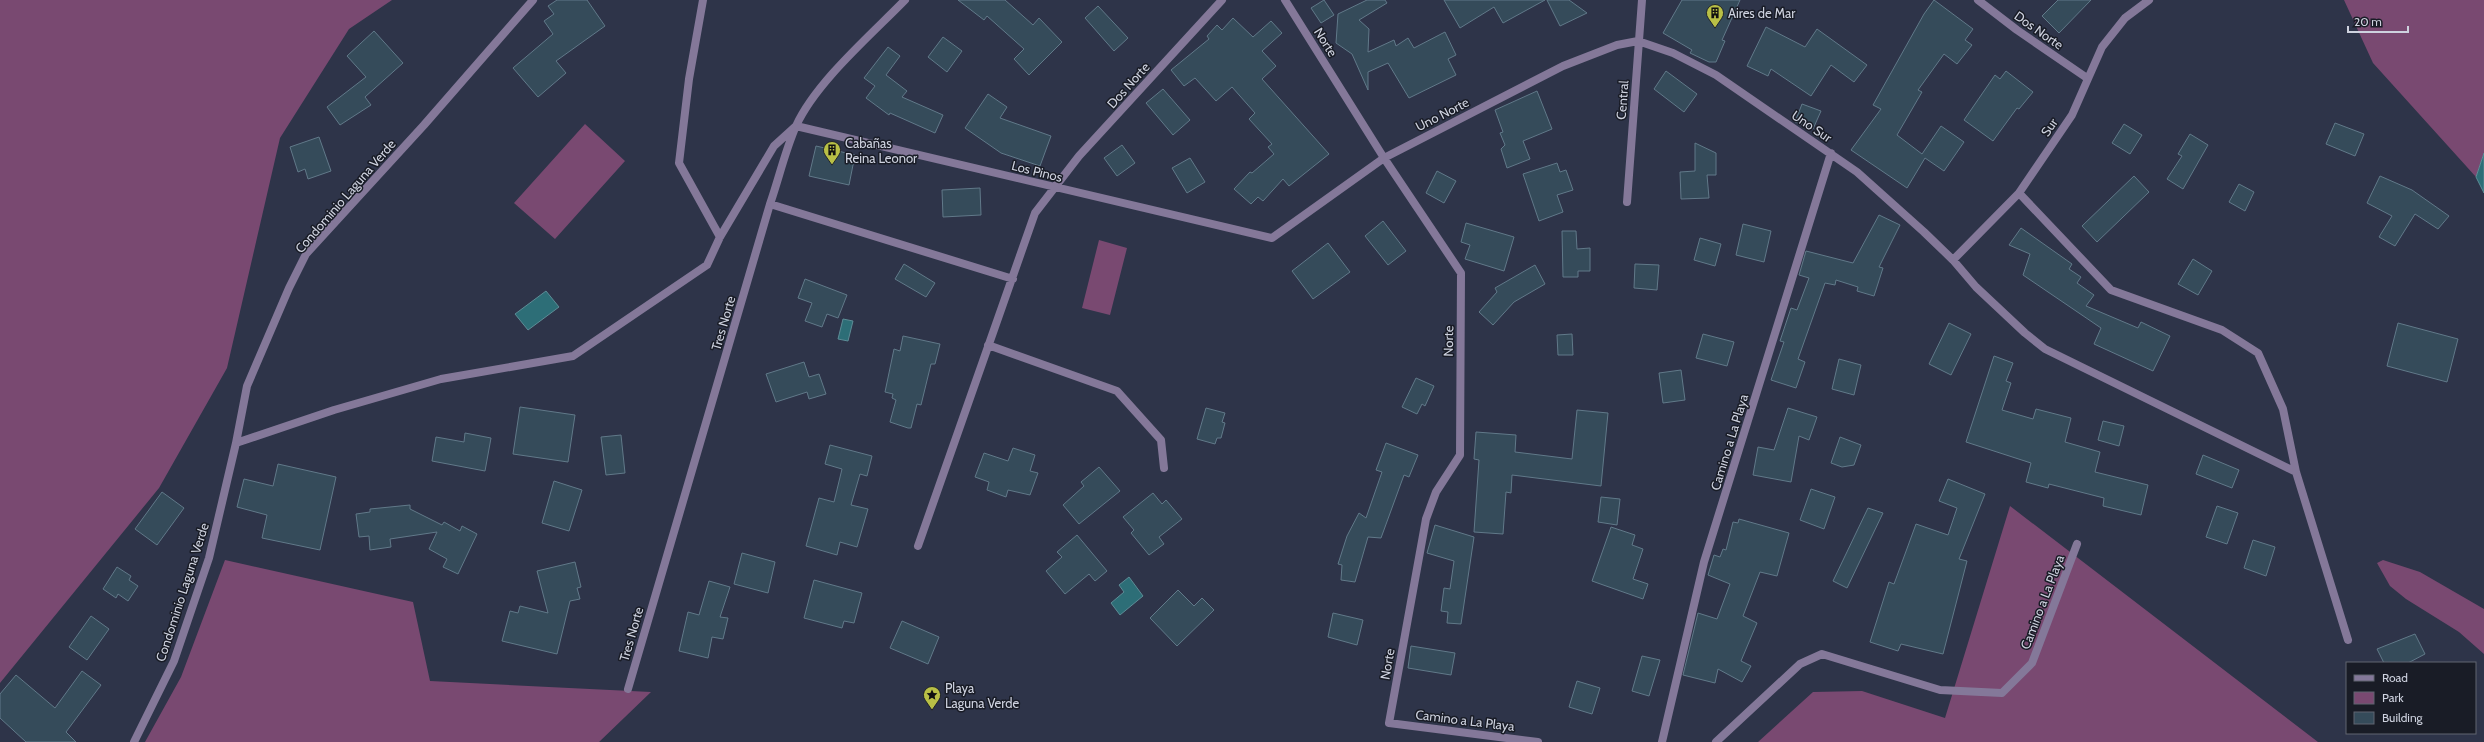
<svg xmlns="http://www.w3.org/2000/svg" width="2484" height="742" font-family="Cabin,sans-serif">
  <rect width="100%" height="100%" fill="#2e3449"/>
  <path fill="#794971" d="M 0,0 L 392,0 L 349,29 L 280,138 L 227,368 L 159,488 L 0,683 Z
    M 2344,0 L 2484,0 L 2484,153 L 2476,177 L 2373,63 Z
    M 585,124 L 625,161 L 555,239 L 514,203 Z
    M 1099,240 L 1127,248 L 1110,315 L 1082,308 Z
    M 2010,506 L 2318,742 L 1758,742 L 1813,692 L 1862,691 L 1945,718 Z
    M 225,560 L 413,602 L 430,681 L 651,692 L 599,742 L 145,742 L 181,677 Z
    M 2383,560 L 2420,572 L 2484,609 L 2484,654 L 2459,632 L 2406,599 L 2390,586 L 2377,563 Z"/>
  <path fill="#2d6e77" stroke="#5d8c96" d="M 2484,153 L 2484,193 L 2476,177 Z
    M 546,291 L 559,307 L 528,330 L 515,314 Z
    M 843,319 L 853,321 L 848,341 L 838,339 Z
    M 1129,577 L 1143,596 L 1120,615 L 1111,603 L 1124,592 L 1119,585 Z"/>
  <path fill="#354b5a" stroke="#617989" d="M 557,0 L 587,0 L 605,26 L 556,61 L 566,73 L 538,97 L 513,68 L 553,34 L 544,21 L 554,14 L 548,6 Z
    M 958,0 L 1005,0 L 1033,25 L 1039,18 L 1062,42 L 1029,75 L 1014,59 L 1024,49 L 987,16 L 984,20 Z
    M 1324,0 L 1334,15 L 1321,23 L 1311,8 Z
    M 1367,0 L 1385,0 L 1387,3 L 1359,20 L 1369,29 L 1368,52 L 1394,40 L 1396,46 L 1408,38 L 1414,48 L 1445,32 L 1456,55 L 1448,59 L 1456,75 L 1409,98 L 1388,63 L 1368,72 L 1368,90 L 1352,54 L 1336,43 L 1338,14 Z
    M 1444,0 L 1545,0 L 1503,23 L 1494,7 L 1460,28 Z
    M 1547,0 L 1569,0 L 1587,13 L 1560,26 Z
    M 1682,0 L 1740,0 L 1722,40 L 1725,41 L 1716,62 L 1709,62 L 1690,53 L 1692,50 L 1663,33 Z
    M 1934,0 L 1973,29 L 1965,40 L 1972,45 L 1957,64 L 1944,54 L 1918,90 L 1922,92 L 1897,135 L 1922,154 L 1941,126 L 1964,142 L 1944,171 L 1925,158 L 1907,188 L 1851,150 L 1881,109 L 1873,105 L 1924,14 Z
    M 2058,0 L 2091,0 L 2059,33 L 2042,16 Z
    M 1098,6 L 1128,38 L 1114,51 L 1085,18 Z
    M 1233,18 L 1253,37 L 1271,21 L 1282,33 L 1262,51 L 1276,66 L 1262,79 L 1329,154 L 1289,186 L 1283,179 L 1263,201 L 1258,197 L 1251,204 L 1234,189 L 1250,172 L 1252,173 L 1274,154 L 1268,147 L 1272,144 L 1249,119 L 1255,113 L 1232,87 L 1216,101 L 1195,78 L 1184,86 L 1171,70 L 1209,39 L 1207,36 L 1217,25 L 1222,30 Z
    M 1766,27 L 1805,47 L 1817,29 L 1867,65 L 1854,82 L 1831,65 L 1811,96 L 1771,69 L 1768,76 L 1747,66 Z
    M 374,31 L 403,63 L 365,97 L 371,105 L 340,125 L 327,107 L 366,77 L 347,56 Z
    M 943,37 L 962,51 L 947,72 L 928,57 Z
    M 888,47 L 900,56 L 886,75 L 907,91 L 902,97 L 943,115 L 935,133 L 890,113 L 889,115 L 866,98 L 875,86 L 864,78 Z
    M 1666,71 L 1697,94 L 1684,112 L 1654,89 Z
    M 2006,71 L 2033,92 L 2019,109 L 2017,108 L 1993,141 L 1964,120 L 1995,75 L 2000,79 Z
    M 1163,89 L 1190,120 L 1173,135 L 1146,103 Z
    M 1537,91 L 1552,129 L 1523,141 L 1530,159 L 1507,168 L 1501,149 L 1505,145 L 1500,133 L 1503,132 L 1495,110 Z
    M 988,94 L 1007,107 L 1000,118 L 1051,136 L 1040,166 L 1001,153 L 965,128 Z
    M 1802,104 L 1821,111 L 1813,129 L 1795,122 Z
    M 2335,123 L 2364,134 L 2355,156 L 2326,144 Z
    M 2124,124 L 2142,135 L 2130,154 L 2112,143 Z
    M 2190,134 L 2208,145 L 2183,189 L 2167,179 L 2182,156 L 2178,154 Z
    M 319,137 L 331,171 L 308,179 L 305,169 L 298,172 L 290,147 Z
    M 1695,143 L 1716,153 L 1716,175 L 1707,175 L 1709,198 L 1681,199 L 1680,172 L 1695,171 Z
    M 1122,145 L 1135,163 L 1117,176 L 1104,158 Z
    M 816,146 L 855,155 L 849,185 L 809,176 Z
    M 1190,158 L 1205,182 L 1187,193 L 1172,168 Z
    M 1557,163 L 1560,172 L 1566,170 L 1573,190 L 1557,195 L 1563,212 L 1539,221 L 1523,174 Z
    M 1437,171 L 1456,181 L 1444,203 L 1426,193 Z
    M 2134,176 L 2149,192 L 2097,242 L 2082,226 Z
    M 2380,176 L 2412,190 L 2449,216 L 2438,229 L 2415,214 L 2395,246 L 2379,237 L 2392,216 L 2367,203 Z
    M 2239,184 L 2254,192 L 2245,211 L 2229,202 Z
    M 980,188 L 981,215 L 943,217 L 942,190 Z
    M 1879,215 L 1900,225 L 1879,267 L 1883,268 L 1874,296 L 1857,291 L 1858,287 L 1836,280 L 1835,285 L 1825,283 L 1798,359 L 1805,362 L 1796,388 L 1771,380 L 1784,342 L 1780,341 L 1791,308 L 1797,310 L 1809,278 L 1799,275 L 1806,251 L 1853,263 Z
    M 1383,221 L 1406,251 L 1388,265 L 1365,236 Z
    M 1466,223 L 1514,237 L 1504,271 L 1465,259 L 1470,245 L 1461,242 Z
    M 1743,224 L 1771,231 L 1764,262 L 1736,255 Z
    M 2021,228 L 2072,264 L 2069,269 L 2081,277 L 2077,283 L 2094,295 L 2086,306 L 2138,328 L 2141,322 L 2170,336 L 2153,371 L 2094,344 L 2101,328 L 2023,275 L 2030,254 L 2009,245 Z
    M 1562,231 L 1576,231 L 1577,249 L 1590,248 L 1590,271 L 1578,271 L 1578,277 L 1563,277 Z
    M 1700,238 L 1721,244 L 1715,266 L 1694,260 Z
    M 1328,243 L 1350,272 L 1313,299 L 1292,271 Z
    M 2193,259 L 2212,271 L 2198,295 L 2178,284 Z
    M 904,264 L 935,283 L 926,297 L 895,279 Z
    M 1635,264 L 1659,265 L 1657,290 L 1634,288 Z
    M 1535,265 L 1545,284 L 1514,302 L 1493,325 L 1479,312 L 1497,292 L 1495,288 Z
    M 805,279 L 847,295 L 838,318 L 827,314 L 822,327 L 805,321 L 812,303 L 798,298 Z
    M 1949,323 L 1971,334 L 1951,375 L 1929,364 Z
    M 2398,323 L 2458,339 L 2447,382 L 2387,366 Z
    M 1572,334 L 1573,355 L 1558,355 L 1557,335 Z
    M 1703,334 L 1734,342 L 1727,366 L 1696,358 Z
    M 903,336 L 940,344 L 935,364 L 931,364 L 921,405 L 917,404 L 911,428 L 908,428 L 890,422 L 896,400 L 892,398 L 893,394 L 885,392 L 894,349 L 900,351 Z
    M 1994,356 L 2013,363 L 2006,381 L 2011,383 L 2002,410 L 2033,419 L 2036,409 L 2071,418 L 2065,442 L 2100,452 L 2095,472 L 2148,485 L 2141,515 L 2103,506 L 2104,498 L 2049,484 L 2048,488 L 2026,482 L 2031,463 L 1966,442 Z
    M 1839,359 L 1861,365 L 1854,395 L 1832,389 Z
    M 804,362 L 809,377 L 819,374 L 826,394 L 809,399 L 807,392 L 776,402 L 766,374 Z
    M 1681,370 L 1685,400 L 1663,403 L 1659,373 Z
    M 1416,378 L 1434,386 L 1425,406 L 1422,404 L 1417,414 L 1402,407 Z
    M 520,407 L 575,415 L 568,462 L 513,454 Z
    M 1206,408 L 1225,413 L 1222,422 L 1225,423 L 1221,438 L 1217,438 L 1215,444 L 1197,439 Z
    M 1788,408 L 1817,417 L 1809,440 L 1799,436 L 1791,482 L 1753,475 L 1758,447 L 1774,450 Z
    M 1577,410 L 1608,413 L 1601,486 L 1512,475 L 1511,493 L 1506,492 L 1503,534 L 1474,532 L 1479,460 L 1474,459 L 1476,432 L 1516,435 L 1515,452 L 1572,459 Z
    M 2103,421 L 2124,426 L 2119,446 L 2098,440 Z
    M 465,433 L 491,438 L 485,471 L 432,461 L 436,437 L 464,442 Z
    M 621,435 L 625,473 L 606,475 L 601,437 Z
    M 1840,437 L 1861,445 L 1854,465 L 1842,467 L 1831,463 Z
    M 1386,443 L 1418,455 L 1409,477 L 1404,475 L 1381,538 L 1368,537 L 1355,582 L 1341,580 L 1342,565 L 1338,564 L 1347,536 L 1359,513 L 1366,518 L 1382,472 L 1376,470 Z
    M 830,445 L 872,456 L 867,476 L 860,474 L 851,505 L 868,509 L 857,547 L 840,542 L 837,555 L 806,546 L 819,498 L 834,502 L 842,469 L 825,464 Z
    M 1013,448 L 1035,455 L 1030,471 L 1038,473 L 1030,495 L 1008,490 L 1006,497 L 987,490 L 989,482 L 975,477 L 984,453 L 1008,461 Z
    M 2203,455 L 2239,470 L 2232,488 L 2196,474 Z
    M 278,464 L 336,477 L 320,550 L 262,538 L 267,515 L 237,507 L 244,479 L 273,486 Z
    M 1099,467 L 1120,491 L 1079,524 L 1063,505 L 1084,486 L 1081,482 Z
    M 1948,479 L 1985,494 L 1959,559 L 1967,561 L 1943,654 L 1901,644 L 1898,651 L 1870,642 L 1889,582 L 1894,584 L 1916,524 L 1948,535 L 1957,508 L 1939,501 Z
    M 554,481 L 582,490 L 569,531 L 542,523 Z
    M 1811,489 L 1835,497 L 1824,529 L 1800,520 Z
    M 162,492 L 184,508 L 157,545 L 135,529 Z
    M 1153,493 L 1162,504 L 1166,500 L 1182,519 L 1159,537 L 1164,544 L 1149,555 L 1131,533 L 1134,530 L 1123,517 Z
    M 1601,497 L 1620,499 L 1617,525 L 1598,522 Z
    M 410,505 L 410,509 L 442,525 L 444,522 L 460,531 L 462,526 L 477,534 L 458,574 L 443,567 L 447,559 L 429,549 L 437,532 L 390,539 L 391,547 L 370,550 L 369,536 L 359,537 L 356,514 L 370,512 L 370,509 Z
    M 2217,506 L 2238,513 L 2227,544 L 2206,537 Z
    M 1868,508 L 1883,513 L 1847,588 L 1833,581 Z
    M 1739,519 L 1789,533 L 1777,576 L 1760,572 L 1743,616 L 1757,623 L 1741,661 L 1751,666 L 1742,682 L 1718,669 L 1715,683 L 1683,675 L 1698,613 L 1717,619 L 1730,584 L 1708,575 L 1714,555 L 1720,557 L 1723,549 L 1726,550 L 1733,522 L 1738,523 Z
    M 1435,525 L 1474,537 L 1461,624 L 1447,623 L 1448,612 L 1441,611 L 1444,588 L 1450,589 L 1454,561 L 1427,553 Z
    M 1611,527 L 1635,535 L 1632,545 L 1643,549 L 1633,579 L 1648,584 L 1643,599 L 1592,581 Z
    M 1077,535 L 1107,571 L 1095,581 L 1089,574 L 1065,594 L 1046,571 L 1062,557 L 1057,552 Z
    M 2253,540 L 2275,547 L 2266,576 L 2244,568 Z
    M 742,553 L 775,562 L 768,593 L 734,584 Z
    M 575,562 L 581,587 L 577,588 L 580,599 L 570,601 L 557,654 L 502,641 L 510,611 L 518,613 L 520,606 L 548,613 L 537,571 Z
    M 117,567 L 131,576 L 129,580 L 138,586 L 128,601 L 118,594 L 116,598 L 103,589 Z
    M 814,580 L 862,593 L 854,623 L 844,621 L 842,628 L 804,618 Z
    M 709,581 L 730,587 L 720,617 L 728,618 L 723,639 L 712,637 L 708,658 L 679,651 L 688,612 L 699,615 Z
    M 1178,590 L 1194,606 L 1202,598 L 1214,610 L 1177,646 L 1150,618 Z
    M 1333,613 L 1363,620 L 1357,645 L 1328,637 Z
    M 91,616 L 109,629 L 87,660 L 69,647 Z
    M 902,621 L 939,637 L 928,664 L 890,648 Z
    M 2415,634 L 2425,654 L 2408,663 L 2384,663 L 2377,649 Z
    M 1411,646 L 1455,653 L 1451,675 L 1408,668 Z
    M 1642,656 L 1660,660 L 1649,696 L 1632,691 Z
    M 82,671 L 101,685 L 66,732 L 76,742 L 26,742 L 0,718 L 0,694 L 16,675 L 55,708 Z
    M 1577,681 L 1600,688 L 1592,714 L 1569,707 Z"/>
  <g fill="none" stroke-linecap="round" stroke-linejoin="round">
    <path stroke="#847899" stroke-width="8" d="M 703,0 L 689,79 L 679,163 L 720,237
      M 1285,0 L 1384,158 L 1461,273 L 1460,455 L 1436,492 L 1426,519 L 1389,723 L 1538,742
      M 1978,0 L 2017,30 L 2087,78
      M 796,126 L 1272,238 L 1384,158 L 1563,66 L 1617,45 L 1638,41 L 1673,53 L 1716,75 L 1857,172 L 1924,232 L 1953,260 L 1976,287 L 2025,333 L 2045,349 L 2296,472
      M 2019,193 L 2111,290 L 2222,330 L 2258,353 L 2283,409 L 2296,472 L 2348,640
      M 1627,202 L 1642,0
      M 770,204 L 1013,279
      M 1953,260 L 2019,193 L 2072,115 L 2102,47 L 2125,18 L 2149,0
      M 988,345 L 1117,391 L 1161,440 L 1164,468
      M 236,443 L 247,386 L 289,288 L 306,254 L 424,125 L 533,0
      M 918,546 L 1035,213 L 1079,156 L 1222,0
      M 628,689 L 770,204 C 779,178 785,151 796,126 C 816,82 871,35 905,0
      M 134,742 L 174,661 L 209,558 L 236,443 L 334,410 L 441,379 L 573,356 L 707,265 L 720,237 L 774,146 L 796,126
      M 1662,742 L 1704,562 L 1831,153
      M 1716,742 L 1800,664 L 1822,654 L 1940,690 L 2002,693 L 2032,663 L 2077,544"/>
  </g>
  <defs>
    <symbol id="building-pin" viewBox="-11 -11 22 30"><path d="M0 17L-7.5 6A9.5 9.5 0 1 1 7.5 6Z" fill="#b9c046" stroke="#191c26"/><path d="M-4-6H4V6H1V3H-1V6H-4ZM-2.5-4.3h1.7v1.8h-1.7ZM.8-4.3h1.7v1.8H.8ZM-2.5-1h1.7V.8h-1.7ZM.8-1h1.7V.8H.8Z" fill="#111"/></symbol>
    <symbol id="sight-pin" viewBox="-11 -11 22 30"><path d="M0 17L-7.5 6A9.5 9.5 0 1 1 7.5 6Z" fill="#b9c046" stroke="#191c26"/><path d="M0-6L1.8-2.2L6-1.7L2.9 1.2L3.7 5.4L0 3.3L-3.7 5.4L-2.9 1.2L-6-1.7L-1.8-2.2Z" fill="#111"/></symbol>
  </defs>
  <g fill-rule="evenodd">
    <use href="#building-pin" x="1705" y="3" width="20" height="27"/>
    <use href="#building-pin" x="822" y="140" width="20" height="27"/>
    <use href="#sight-pin" x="922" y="685" width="20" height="27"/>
  </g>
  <g text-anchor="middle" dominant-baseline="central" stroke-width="3" stroke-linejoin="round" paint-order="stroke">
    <g font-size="13" fill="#ced2df" stroke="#191c26" text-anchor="start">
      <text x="1728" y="13">Aires de Mar</text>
      <text x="845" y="143">Cabañas<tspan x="845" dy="15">Reina Leonor</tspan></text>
      <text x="945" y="688">Playa<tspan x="945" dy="15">Laguna Verde</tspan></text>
    </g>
    <g font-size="13" fill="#ced2df" stroke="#191c26">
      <text transform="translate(2039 30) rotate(35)">Dos Norte</text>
      <text transform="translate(1326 42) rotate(58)">Norte</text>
      <text transform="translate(1128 85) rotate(-48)">Dos Norte</text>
      <text transform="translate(1622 100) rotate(-86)">Central</text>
      <text transform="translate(1442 114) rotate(-27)">Uno Norte</text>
      <text transform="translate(1812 126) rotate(34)">Uno Sur</text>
      <text transform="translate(2049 127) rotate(-55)">Sur</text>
      <text transform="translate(1037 171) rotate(14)">Los Pinos</text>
      <text transform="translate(345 196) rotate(-49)">Condominio Laguna Verde</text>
      <text transform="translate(723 323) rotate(-74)">Tres Norte</text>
      <text transform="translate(1448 341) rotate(-89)">Norte</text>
      <text transform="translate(1729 442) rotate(-73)">Camino a La Playa</text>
      <text transform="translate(182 592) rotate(-72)">Condominio Laguna Verde</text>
      <text transform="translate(2042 602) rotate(-69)">Camino a La Playa</text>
      <text transform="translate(631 634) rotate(-74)">Tres Norte</text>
      <text transform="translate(1387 664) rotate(-80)">Norte</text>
      <text transform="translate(1465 720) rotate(7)">Camino a La Playa</text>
    </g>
  </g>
  <rect x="2346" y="662" width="130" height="72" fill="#191c26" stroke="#616570"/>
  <rect x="2354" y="675" width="20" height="6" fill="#847899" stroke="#616570"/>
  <text x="2382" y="682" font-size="12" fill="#ced2df">Road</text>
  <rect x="2354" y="692" width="20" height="12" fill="#794971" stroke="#616570"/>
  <text x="2382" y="702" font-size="12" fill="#ced2df">Park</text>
  <rect x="2354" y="712" width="20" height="12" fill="#354b5a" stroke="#616570"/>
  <text x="2382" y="722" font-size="12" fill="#ced2df">Building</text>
  <path d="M2348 26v6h60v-6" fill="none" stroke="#ced2df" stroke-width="2"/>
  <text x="2354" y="26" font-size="12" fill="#ced2df" stroke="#191c26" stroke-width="3" paint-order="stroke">20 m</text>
</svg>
